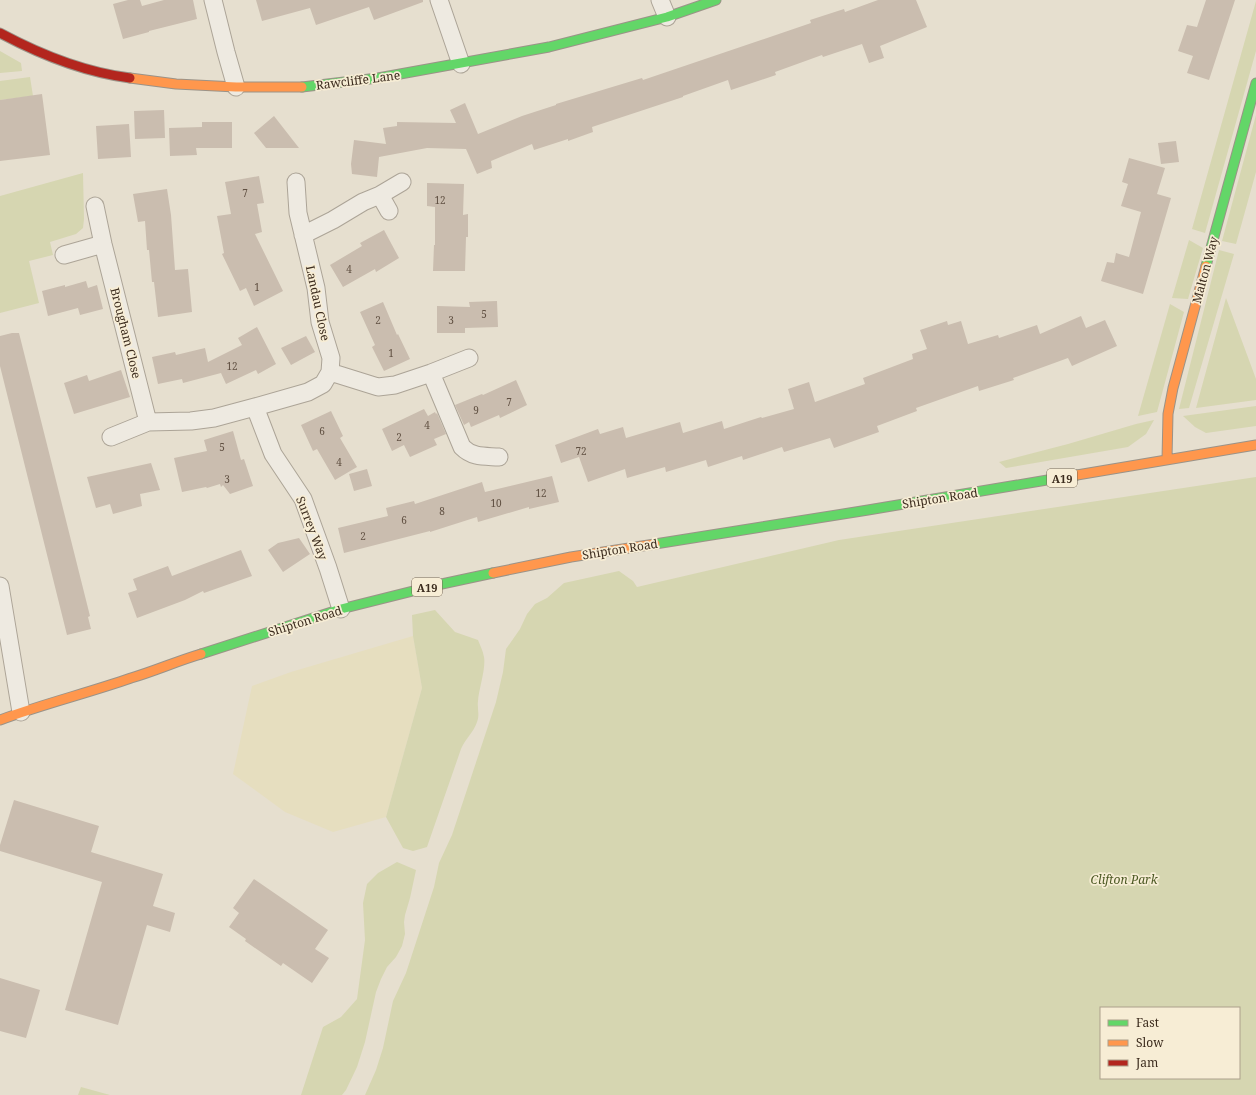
<svg xmlns="http://www.w3.org/2000/svg" width="1256" height="1095" font-family="'Noto Serif',serif">
  <rect width="100%" height="100%" fill="#e6dfcf"/>
  <path fill="#e6debf" d="M 413,636 L 422,688 L 386,817 L 333,832 L 285,812 L 233,774 L 252,686 L 291,672 Z"/>
  <path fill="#d6d6b1" fill-rule="evenodd" d="M 1256,1 L 1256,51 L 1205,233 L 1192,229 Z
    M 0,51 L 21,63 L 22,71 L 0,73 Z
    M 30,77 L 33,96 L 0,100 L 0,81 Z
    M 1256,115 L 1256,172 L 1236,244 L 1222,241 Z
    M 83,173 L 84,219 L 83,228 L 76,234 L 50,242 L 53,255 L 29,261 L 39,303 L 0,313 L 0,196 Z
    M 1189,240 L 1203,248 L 1188,299 L 1172,298 Z
    M 1219,250 L 1234,254 L 1189,408 L 1179,409 Z
    M 1226,298 L 1256,379 L 1256,400 L 1196,408 Z
    M 1170,304 L 1184,312 L 1157,412 L 1138,416 Z
    M 1256,406 L 1256,426 L 1206,433 L 1195,427 L 1183,416 Z
    M 1154,420 L 1146,434 L 1128,447 L 1006,468 L 999,462 L 1068,444 L 1136,424 Z
    M 1256,477 L 1256,1095 L 365,1095 L 376,1070 L 383,1048 L 393,1001 L 406,973 L 434,887 L 439,863 L 452,835 L 496,702 L 503,672 L 506,649 L 520,629 L 527,614 L 535,604 L 547,598 L 564,583 L 619,571 L 633,581 L 637,587 L 839,540 ZM 1101,1008 L 1239,1008 L 1239,1078 L 1101,1078 Z
    M 435,610 L 455,632 L 478,640 C 480,645 483,651 484,657 C 486,669 479,688 478,701 C 477,708 480,715 477,722 C 474,732 465,739 461,749 L 427,847 L 413,851 L 403,848 L 386,817 L 422,688 L 413,636 L 412,615 Z
    M 397,862 L 416,870 L 410,898 L 405,915 L 404,922 L 405,934 L 402,946 L 396,957 L 387,967 L 381,979 L 376,992 L 365,1042 L 357,1067 L 346,1090 L 342,1095 L 301,1095 L 323,1027 L 341,1017 L 357,999 L 365,940 L 363,903 L 367,884 L 378,873 Z
    M 81,1087 L 110,1095 L 78,1095 Z"/>
  <path fill="#cabdaf" d="M 128,0 L 140,0 L 142,6 L 164,0 L 193,0 L 197,19 L 149,31 L 149,32 L 123,39 L 113,4 Z
    M 256,0 L 423,0 L 423,2 L 374,20 L 369,7 L 316,25 L 310,8 L 262,21 Z
    M 878,0 L 916,0 L 927,27 L 880,46 L 884,58 L 869,63 L 862,44 L 823,57 L 822,55 L 775,72 L 776,75 L 731,90 L 728,80 L 683,96 L 683,97 L 592,127 L 593,132 L 568,141 L 568,139 L 534,150 L 532,144 L 491,161 L 492,168 L 477,174 L 466,149 L 427,148 L 379,157 L 377,177 L 352,174 L 351,164 L 354,140 L 386,144 L 383,128 L 397,126 L 397,122 L 456,123 L 450,110 L 465,103 L 478,134 L 522,116 L 556,105 L 556,104 L 642,78 L 643,80 L 811,23 L 810,20 L 844,9 L 845,12 Z
    M 1206,0 L 1235,0 L 1209,80 L 1187,73 L 1193,56 L 1178,51 L 1187,25 L 1197,27 Z
    M 42,94 L 50,155 L 0,161 L 0,100 Z
    M 164,110 L 165,138 L 135,139 L 134,111 Z
    M 274,116 L 299,148 L 266,148 L 254,133 Z
    M 202,122 L 232,122 L 232,148 L 196,148 L 197,155 L 170,156 L 169,128 L 202,127 Z
    M 129,124 L 131,157 L 98,159 L 96,126 Z
    M 1176,141 L 1179,162 L 1161,164 L 1158,143 Z
    M 1129,158 L 1165,168 L 1157,194 L 1171,198 L 1143,294 L 1101,281 L 1107,262 L 1114,263 L 1116,253 L 1129,257 L 1141,212 L 1121,206 L 1128,184 L 1122,182 Z
    M 259,176 L 264,203 L 257,204 L 262,232 L 255,234 L 283,291 L 254,306 L 246,288 L 240,291 L 222,254 L 224,253 L 217,216 L 231,214 L 225,182 Z
    M 427,183 L 464,184 L 463,215 L 468,214 L 468,237 L 466,237 L 465,271 L 433,271 L 434,245 L 435,245 L 435,207 L 427,206 Z
    M 167,189 L 171,215 L 175,270 L 188,269 L 192,312 L 158,317 L 154,282 L 152,282 L 149,250 L 147,250 L 145,221 L 138,222 L 133,194 Z
    M 384,230 L 399,258 L 376,272 L 375,269 L 343,287 L 330,265 L 362,246 L 360,243 Z
    M 86,281 L 88,288 L 97,285 L 103,309 L 80,315 L 78,308 L 48,316 L 42,291 L 65,285 L 65,287 Z
    M 497,301 L 498,327 L 465,328 L 465,333 L 437,333 L 437,306 L 470,307 L 469,302 Z
    M 383,302 L 397,335 L 398,334 L 410,359 L 384,371 L 372,347 L 375,345 L 360,312 Z
    M 1081,316 L 1086,328 L 1105,320 L 1117,346 L 1072,366 L 1068,358 L 1013,378 L 1014,380 L 979,391 L 978,386 L 916,408 L 917,411 L 877,426 L 879,432 L 834,448 L 830,438 L 784,452 L 782,447 L 743,460 L 742,456 L 708,467 L 706,460 L 666,472 L 665,467 L 627,478 L 625,469 L 588,482 L 579,457 L 561,463 L 555,445 L 598,429 L 600,434 L 623,427 L 626,438 L 680,422 L 683,433 L 722,421 L 724,429 L 761,417 L 762,418 L 794,409 L 788,389 L 809,382 L 815,402 L 865,384 L 863,378 L 913,359 L 912,354 L 927,349 L 920,330 L 947,321 L 948,325 L 961,321 L 968,344 L 998,335 L 999,338 L 1037,325 L 1040,334 Z
    M 257,327 L 276,364 L 258,374 L 256,370 L 226,384 L 221,373 L 183,383 L 182,379 L 158,384 L 152,357 L 175,352 L 176,355 L 205,348 L 208,362 L 242,345 L 238,338 Z
    M 12,333 L 19,333 L 90,616 L 88,617 L 91,629 L 67,635 L 0,366 L 0,336 Z
    M 306,336 L 315,352 L 291,365 L 281,348 Z
    M 121,370 L 130,397 L 74,414 L 64,383 L 87,375 L 89,381 Z
    M 516,380 L 527,405 L 500,418 L 499,415 L 471,427 L 469,422 L 464,425 L 455,405 L 482,394 L 483,395 Z
    M 424,409 L 428,416 L 435,412 L 436,414 L 437,413 L 446,434 L 434,439 L 437,445 L 410,457 L 404,445 L 392,451 L 382,429 Z
    M 331,411 L 343,436 L 340,438 L 357,467 L 335,480 L 317,449 L 313,451 L 301,425 Z
    M 233,431 L 241,460 L 244,459 L 253,486 L 230,494 L 223,485 L 221,487 L 220,484 L 207,488 L 206,487 L 182,492 L 174,458 L 207,451 L 204,440 Z
    M 151,463 L 160,490 L 140,494 L 142,506 L 113,514 L 110,504 L 96,508 L 87,477 Z
    M 367,469 L 372,486 L 354,491 L 349,474 Z
    M 552,476 L 559,502 L 529,509 L 529,507 L 478,522 L 477,517 L 430,532 L 430,531 L 344,553 L 338,528 L 388,516 L 386,508 L 414,501 L 415,504 L 482,482 L 485,492 Z
    M 299,538 L 310,554 L 283,572 L 268,550 L 278,543 Z
    M 241,550 L 252,576 L 204,593 L 203,591 L 185,600 L 137,618 L 128,593 L 137,590 L 133,579 L 168,566 L 172,576 Z
    M 14,800 L 99,826 L 91,852 L 163,874 L 153,906 L 175,913 L 170,932 L 147,925 L 118,1025 L 65,1010 L 102,882 L 0,851 L 0,845 Z
    M 254,879 L 328,930 L 315,949 L 329,958 L 312,983 L 283,963 L 281,966 L 245,941 L 246,939 L 229,927 L 239,913 L 233,908 Z
    M 0,978 L 40,990 L 26,1038 L 0,1031 Z"/>
  <g fill="none" stroke-linecap="round" stroke-linejoin="round">
    <defs>
      <path id="street" d="M 213,0 L 226,52 L 236,87
        M 439,0 L 461,64
        M 660,0 L 667,17
        M 296,182 L 298,213 L 316,288 L 320,322 L 331,358 L 330,372
        M 380,195 L 389,211
        M 95,206 L 103,244 L 148,422
        M 303,235 L 333,220 L 363,202 L 380,195 L 402,182
        M 64,255 L 103,244
        M 330,372 L 378,387 L 395,385 L 431,373 L 469,358
        M 431,373 L 462,447 C 473,458 485,456 499,457
        M 255,407 L 273,454 L 303,499 L 328,568 L 341,609
        M 111,437 L 148,422 L 191,421 L 214,418 L 255,407 L 308,392 L 323,384 L 330,372
        M 0,586 L 21,712"/>
      <path id="fast" d="M 302,87 L 378,78 L 549,47 L 667,17 L 716,0
        M 1206,266 L 1256,83
        M 655,544 L 868,510 L 1077,475
        M 201,654 L 341,609 L 437,585 L 493,573"/>
      <path id="slow" d="M 130,78 L 176,84 L 236,87 L 302,87
        M 1167,459 L 1168,414 L 1173,388 L 1206,266
        M 1077,475 L 1256,445
        M 493,573 L 571,557 L 655,544
        M 0,720 C 43,704 88,693 131,678 C 155,671 177,661 201,654"/>
      <path id="jam" d="M 0,33 C 41,55 83,72 130,78"/>
    </defs>
    <use href="#street" stroke="#aca497" stroke-width="19"/>
    <use href="#fast" stroke="#9b9388" stroke-width="11"/>
    <use href="#slow" stroke="#9b9388" stroke-width="11"/>
    <use href="#jam" stroke="#9b9388" stroke-width="11"/>
    <use href="#street" stroke="#eeeae1" stroke-width="17"/>
    <use href="#fast" stroke="#63d668" stroke-width="9"/>
    <use href="#slow" stroke="#ff974d" stroke-width="9"/>
    <use href="#jam" stroke="#b3261e" stroke-width="9"/>
  </g>
  <g text-anchor="middle" dominant-baseline="central" stroke-width="3.5" stroke-linejoin="round" paint-order="stroke">
    <g font-size="10" fill="#605042">
      <text x="245" y="193">7</text>
      <text x="440" y="200">12</text>
      <text x="349" y="269">4</text>
      <text x="257" y="287">1</text>
      <text x="484" y="314">5</text>
      <text x="378" y="320">2</text>
      <text x="451" y="320">3</text>
      <text x="391" y="353">1</text>
      <text x="232" y="366">12</text>
      <text x="509" y="402">7</text>
      <text x="476" y="410">9</text>
      <text x="427" y="425">4</text>
      <text x="322" y="431">6</text>
      <text x="399" y="437">2</text>
      <text x="222" y="447">5</text>
      <text x="581" y="451">72</text>
      <text x="339" y="462">4</text>
      <text x="227" y="479">3</text>
      <text x="541" y="493">12</text>
      <text x="496" y="503">10</text>
      <text x="442" y="511">8</text>
      <text x="404" y="520">6</text>
      <text x="363" y="536">2</text>
    </g>
    <g fill="#f7edd5" stroke="#746655" stroke-width="1">
      <rect x="1047" y="469" width="30" height="18" rx="3"/>
      <rect x="412" y="578" width="30" height="18" rx="3"/>
    </g>
    <g font-size="11" font-weight="bold" fill="#3c2c1e">
      <text x="1062" y="478">A19</text>
      <text x="427" y="587">A19</text>
    </g>
    <g font-size="12" fill="#3c2c1e" stroke="#f7edd5">
      <text transform="translate(358 80) rotate(-7)">Rawcliffe Lane</text>
      <text transform="translate(1205 270) rotate(-75)">Malton Way</text>
      <text transform="translate(318 303) rotate(78)">Landau Close</text>
      <text transform="translate(126 333) rotate(76)">Brougham Close</text>
      <text transform="translate(940 498) rotate(-9)">Shipton Road</text>
      <text transform="translate(312 528) rotate(69)">Surrey Way</text>
      <text transform="translate(620 549) rotate(-9)">Shipton Road</text>
      <text transform="translate(305 621) rotate(-17)">Shipton Road</text>
    </g>
    <g font-size="12" font-style="italic" fill="#4c5924" stroke="#f7edd5">
      <text x="1124" y="879">Clifton Park</text>
    </g>
  </g>
  <rect x="1100" y="1007" width="140" height="72" fill="#f7edd5" stroke="#aca08c"/>
  <rect x="1108" y="1020" width="20" height="6" fill="#63d668" stroke="#aca08c"/>
  <text x="1136" y="1027" font-size="12" fill="#3c2c1e">Fast</text>
  <rect x="1108" y="1040" width="20" height="6" fill="#ff974d" stroke="#aca08c"/>
  <text x="1136" y="1047" font-size="12" fill="#3c2c1e">Slow</text>
  <rect x="1108" y="1060" width="20" height="6" fill="#b3261e" stroke="#aca08c"/>
  <text x="1136" y="1067" font-size="12" fill="#3c2c1e">Jam</text>
</svg>
